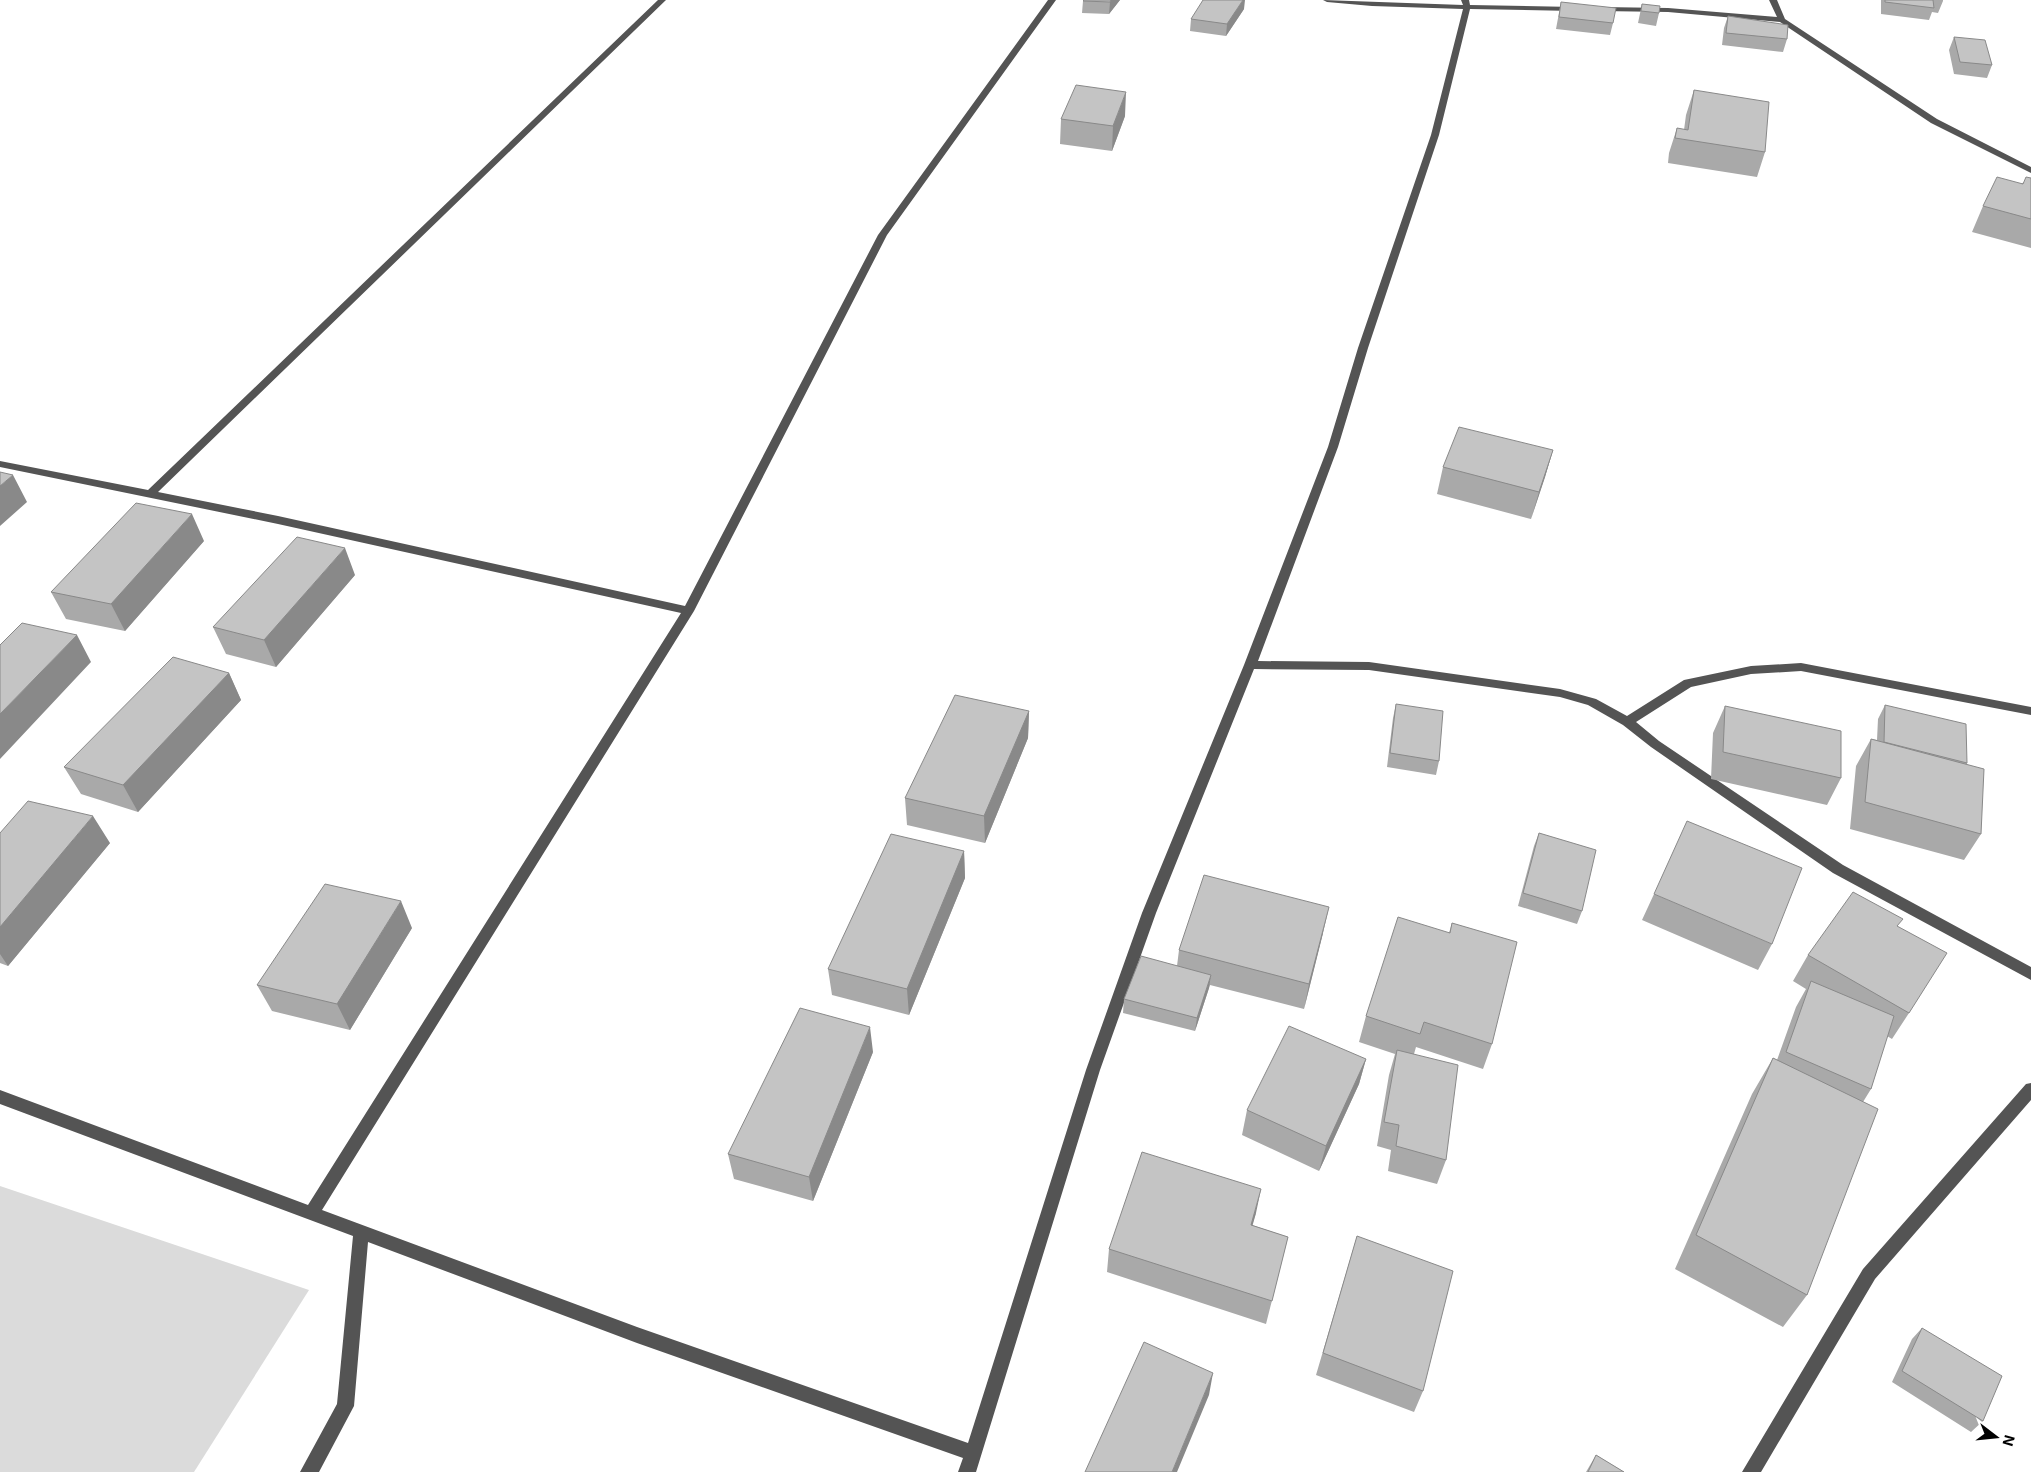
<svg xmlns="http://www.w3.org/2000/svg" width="2031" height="1472" font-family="Inter,sans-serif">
  <rect width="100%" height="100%" fill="#fff"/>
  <path fill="#dbdbdb" d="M 0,1186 L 309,1290 L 194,1472 L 0,1472 Z"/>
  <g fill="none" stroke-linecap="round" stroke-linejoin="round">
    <path fill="#545454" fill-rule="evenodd" d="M 658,0 L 666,0 L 158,492 L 278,516 L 685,606 L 878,235 L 1048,0 L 1056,0 L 887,235 L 694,611 L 322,1210 L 637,1327 L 968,1443 L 1086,1070 L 1142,913 L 1244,665 L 1328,447 L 1358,348 L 1431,135 L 1463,9 L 1372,6 L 1327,2 L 1323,0 L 1463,5 L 1461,0 L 1469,0 L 1470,5 L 1575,7 L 1579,9 L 1575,11 L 1470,9 L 1439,135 L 1368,348 L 1338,447 L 1258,661 L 1369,662 L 1560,689 L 1596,699 L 1627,716 L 1684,680 L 1751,666 L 1801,663 L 2031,707 L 2031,715 L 1801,671 L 1751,674 L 1691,687 L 1636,722 L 1659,741 L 1843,865 L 2031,967 L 2031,980 L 1833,873 L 1651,747 L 1623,725 L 1588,705 L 1560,697 L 1369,670 L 1254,669 L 1156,913 L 1100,1070 L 976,1472 L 958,1472 L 963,1458 L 637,1343 L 368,1242 L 354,1406 L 319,1472 L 300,1472 L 337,1404 L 353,1236 L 0,1104 L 0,1090 L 308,1205 L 681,613 L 278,524 L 0,467 L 0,461 L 148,490 Z
      M 1769,0 L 1777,0 L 1785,19 L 1937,119 L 2031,167 L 2031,173 L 1931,123 L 1780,22 L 1668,12 L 1600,11 L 1596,9 L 1600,7 L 1668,8 L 1777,17 Z
      M 2031,1083 L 2031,1100 L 1875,1279 L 1761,1472 L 1742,1472 L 1863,1269 L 2026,1084 Z"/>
  </g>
  <path fill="#a9a9a9" d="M 1120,0 L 1109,14 L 1082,13 L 1083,1 Z
    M 1881,0 L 1943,0 L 1943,1 L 1938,13 L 1932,12 L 1929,20 L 1881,14 Z
    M 1561,2 L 1613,23 L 1610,35 L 1556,29 Z
    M 1642,4 L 1659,13 L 1656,26 L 1638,23 Z
    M 1244,9 L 1226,36 L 1190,31 L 1191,19 Z
    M 1728,16 L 1787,39 L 1783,52 L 1722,45 L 1724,28 Z
    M 1954,37 L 1992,65 L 1987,78 L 1954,74 L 1949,50 Z
    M 1694,90 L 1765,152 L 1757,177 L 1668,163 L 1669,153 L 1677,128 L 1684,130 L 1686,115 Z
    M 1125,116 L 1112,151 L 1060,144 L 1061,119 Z
    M 2031,178 L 2031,248 L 1972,232 L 1983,206 Z
    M 1553,450 L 1545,477 L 1531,519 L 1437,494 L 1443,467 Z
    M 204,541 L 125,631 L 66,619 L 51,592 Z
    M 355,575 L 276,667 L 226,654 L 213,627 Z
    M 229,673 L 241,700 L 138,812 L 81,794 L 64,767 Z
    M 1396,704 L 1439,761 L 1436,775 L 1387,767 L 1393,718 Z
    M 1885,705 L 1967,763 L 1981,834 L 1964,860 L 1850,829 L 1856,766 L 1871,739 L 1877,740 L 1878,719 Z
    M 1725,706 L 1841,778 L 1827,805 L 1711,779 L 1713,733 Z
    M 1029,711 L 1028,738 L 985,843 L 907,825 L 905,798 Z
    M 0,833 L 110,843 L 8,966 L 0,963 Z
    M 1539,833 L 1582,911 L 1577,924 L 1518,906 L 1534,846 Z
    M 964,851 L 965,878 L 909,1015 L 832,995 L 828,969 Z
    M 1654,894 L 1772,944 L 1758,970 L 1642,920 Z
    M 1452,923 L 1492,1044 L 1483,1069 L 1416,1047 L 1414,1054 L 1446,1160 L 1437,1184 L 1388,1171 L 1391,1150 L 1377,1146 L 1389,1075 L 1395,1054 L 1359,1042 L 1366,1016 L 1449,933 Z
    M 1898,926 L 1909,1013 L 1892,1039 L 1887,1036 L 1871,1089 L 1863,1102 L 1807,1295 L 1783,1327 L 1675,1269 L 1752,1094 L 1773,1058 L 1777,1060 L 1796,1007 L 1806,989 L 1793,981 L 1808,955 Z
    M 412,928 L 350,1030 L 272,1011 L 257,985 Z
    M 1323,933 L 1304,1009 L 1210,985 L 1209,988 L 1195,1031 L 1123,1013 L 1124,999 L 1177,966 L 1179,950 Z
    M 873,1052 L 813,1201 L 734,1179 L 728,1154 Z
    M 1366,1059 L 1359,1084 L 1319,1171 L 1242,1135 L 1247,1110 Z
    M 1256,1213 L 1252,1225 L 1288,1237 L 1266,1324 L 1107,1272 L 1109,1249 Z
    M 1357,1236 L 1423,1391 L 1414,1412 L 1316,1375 Z
    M 1922,1328 L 1983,1421 L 1971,1432 L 1892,1382 L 1912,1339 Z
    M 1596,1455 L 1624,1472 L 1586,1472 Z"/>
  <path fill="#898989" d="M 1111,0 L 1120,0 L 1109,14 L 1110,2 Z
    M 1243,0 L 1245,0 L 1244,9 L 1226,36 L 1227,24 Z
    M 1126,92 L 1125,116 L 1112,151 L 1113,126 Z
    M 1553,450 L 1545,477 L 1531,519 L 1539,492 Z
    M 13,475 L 27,502 L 0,526 L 0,486 Z
    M 192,514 L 204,541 L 125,631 L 111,604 Z
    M 345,548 L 355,575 L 276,667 L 264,640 Z
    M 77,635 L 91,662 L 0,759 L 0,714 Z
    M 229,673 L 241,700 L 138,812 L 123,785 Z
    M 1029,711 L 1028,738 L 985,843 L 984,816 Z
    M 93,816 L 110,843 L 8,966 L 0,954 L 0,927 Z
    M 964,851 L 965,878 L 909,1015 L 907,989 Z
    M 401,901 L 412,928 L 350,1030 L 337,1004 Z
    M 1329,907 L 1323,933 L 1304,1009 L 1309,984 Z
    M 1211,975 L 1209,988 L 1195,1031 L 1197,1018 Z
    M 870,1027 L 873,1052 L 813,1201 L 809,1177 Z
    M 1366,1059 L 1359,1084 L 1319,1171 L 1326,1146 Z
    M 1261,1189 L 1256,1213 L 1246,1249 L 1251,1225 Z
    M 1213,1373 L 1209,1395 L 1177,1472 L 1172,1472 Z"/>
  <path fill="#c4c4c4" stroke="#898989" d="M 1084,0 L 1111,0 L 1110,2 L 1083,1 Z
    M 1203,0 L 1243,0 L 1227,24 L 1191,19 Z
    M 1885,0 L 1933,0 L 1934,8 L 1885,2 Z
    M 1561,2 L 1616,8 L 1613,23 L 1559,17 Z
    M 1642,4 L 1660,6 L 1659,13 L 1641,11 Z
    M 1728,16 L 1788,25 L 1787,39 L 1726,33 Z
    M 1954,37 L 1985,40 L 1992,65 L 1960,62 Z
    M 1076,85 L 1126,92 L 1113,126 L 1061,119 Z
    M 1694,90 L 1769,102 L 1765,152 L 1675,138 L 1677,128 L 1688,130 Z
    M 1997,177 L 2023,184 L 2026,177 L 2031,178 L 2031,219 L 1983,206 Z
    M 1459,427 L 1553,450 L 1539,492 L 1443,467 Z
    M 0,472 L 13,475 L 0,486 Z
    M 136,503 L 192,514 L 111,604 L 51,592 Z
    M 297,537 L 345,548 L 264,640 L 213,627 Z
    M 22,623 L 77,635 L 0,714 L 0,645 Z
    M 173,657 L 229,673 L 123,785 L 64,767 Z
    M 955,695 L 1029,711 L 984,816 L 905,798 Z
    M 1396,704 L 1443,711 L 1439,761 L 1390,753 Z
    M 1885,705 L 1966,724 L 1967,763 L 1884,742 Z
    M 1725,706 L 1841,731 L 1841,778 L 1723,752 Z
    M 1871,739 L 1984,769 L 1981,834 L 1865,802 Z
    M 28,801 L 93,816 L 0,927 L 0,833 Z
    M 1687,821 L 1802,868 L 1772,944 L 1654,894 Z
    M 1539,833 L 1596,850 L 1582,911 L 1523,893 Z
    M 891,834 L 964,851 L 907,989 L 828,969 Z
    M 1204,875 L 1329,907 L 1309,984 L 1179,950 Z
    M 325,884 L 401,901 L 337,1004 L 257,985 Z
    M 1853,892 L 1903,919 L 1897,926 L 1947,953 L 1909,1013 L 1808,955 Z
    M 1398,917 L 1450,933 L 1452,923 L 1517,942 L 1492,1044 L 1424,1022 L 1420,1034 L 1366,1016 Z
    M 1141,956 L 1211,975 L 1197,1018 L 1124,999 Z
    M 1811,981 L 1894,1016 L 1871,1089 L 1786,1052 Z
    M 800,1008 L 870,1027 L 809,1177 L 728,1154 Z
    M 1289,1026 L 1366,1059 L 1326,1146 L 1247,1110 Z
    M 1397,1050 L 1458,1065 L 1446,1160 L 1396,1146 L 1399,1125 L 1384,1122 Z
    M 1773,1058 L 1878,1109 L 1807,1295 L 1696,1235 Z
    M 1142,1152 L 1261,1189 L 1251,1225 L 1288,1237 L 1272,1301 L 1109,1249 Z
    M 1357,1236 L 1453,1271 L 1423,1391 L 1323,1353 Z
    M 1922,1328 L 2002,1376 L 1983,1421 L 1902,1371 Z
    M 1144,1342 L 1213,1373 L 1172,1472 L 1085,1472 Z
    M 1596,1455 L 1624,1472 L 1588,1472 Z"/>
  <g transform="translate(1996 1437) rotate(106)" stroke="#ffffff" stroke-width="4" paint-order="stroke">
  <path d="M0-4L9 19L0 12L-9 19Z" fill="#000000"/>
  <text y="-8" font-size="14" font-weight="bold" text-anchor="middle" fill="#000000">N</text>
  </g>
</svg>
